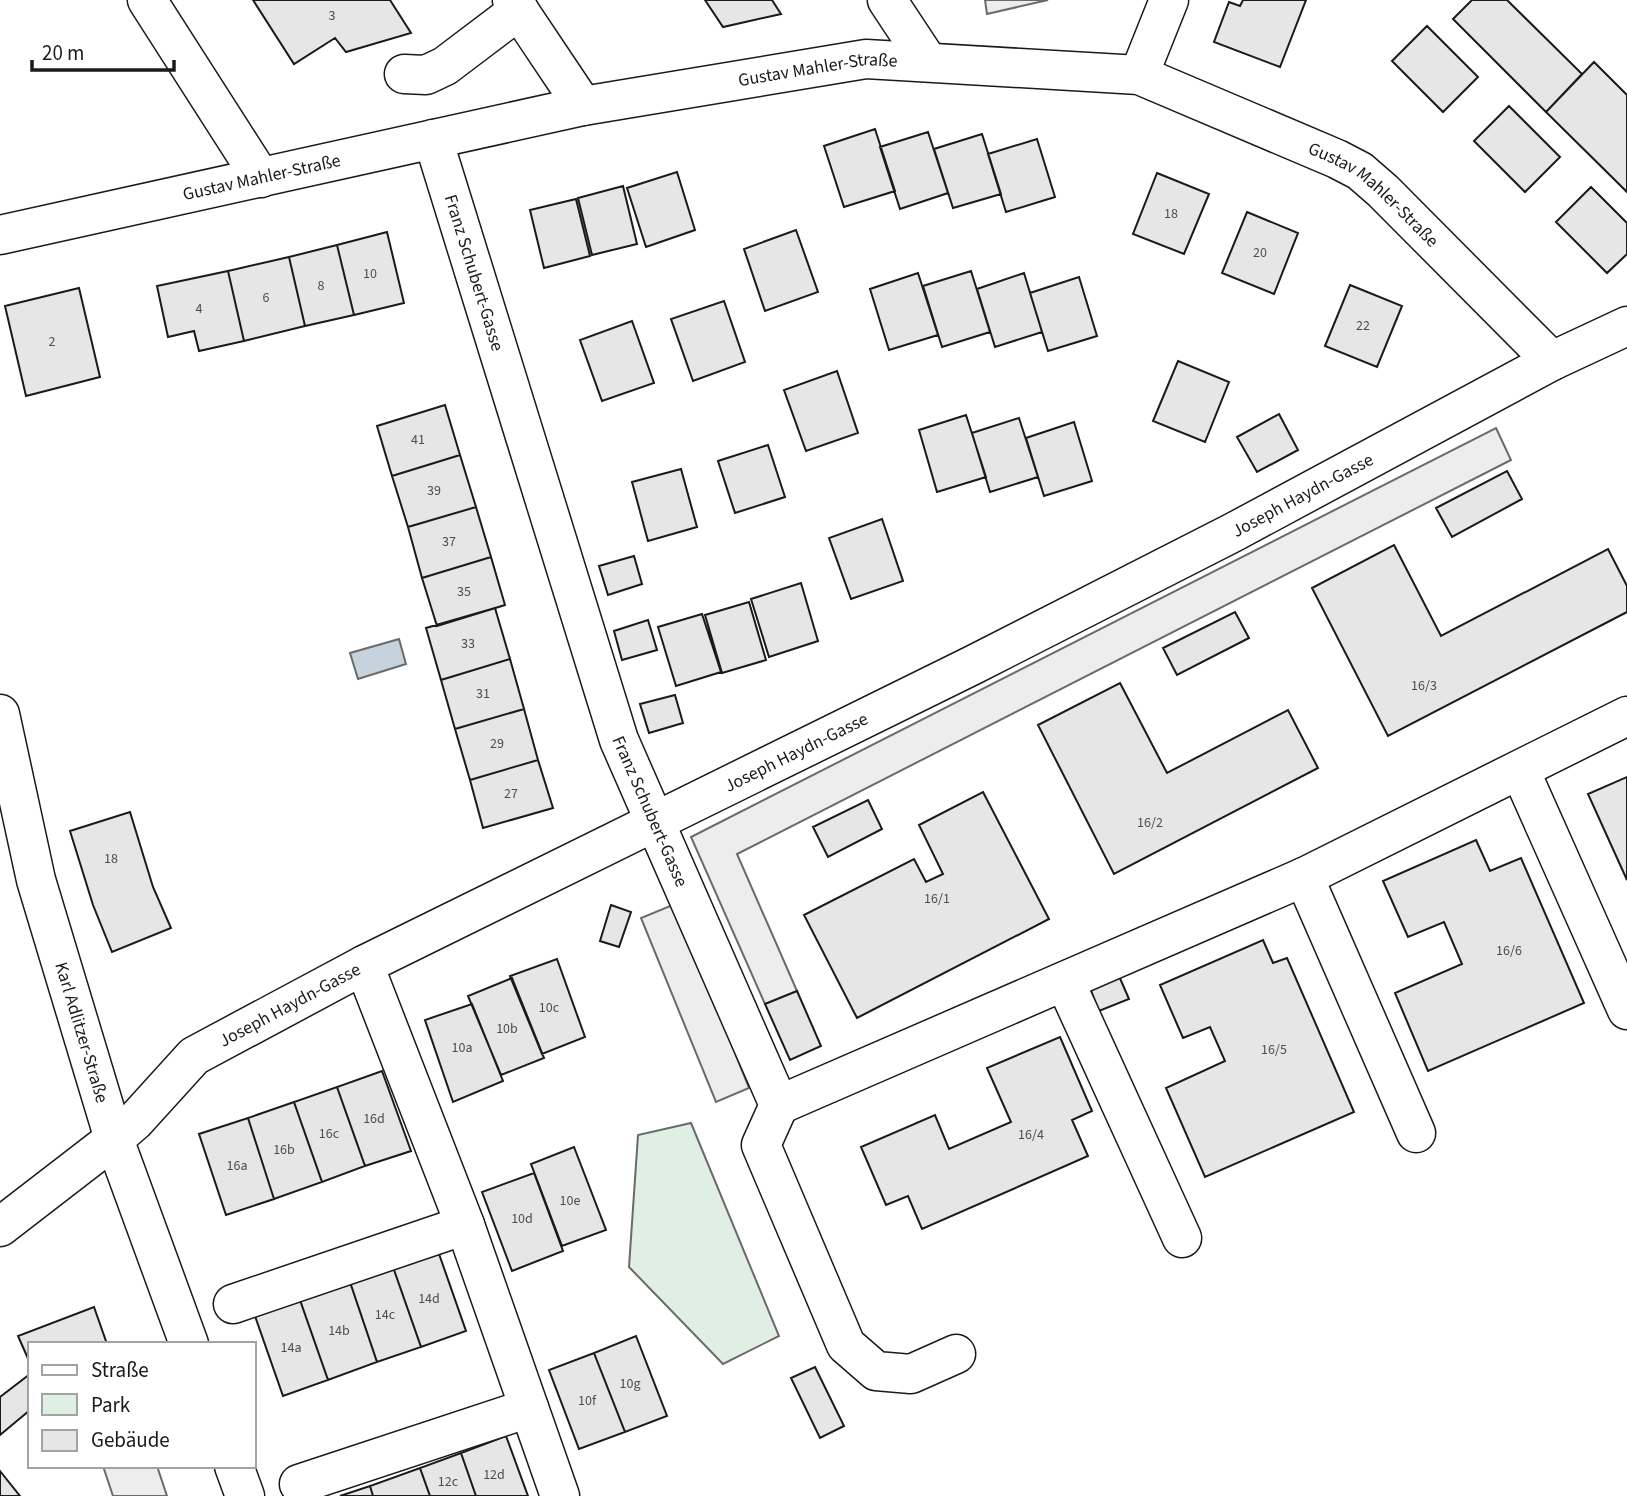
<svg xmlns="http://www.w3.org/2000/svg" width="1627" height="1496" font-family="'Source Sans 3',sans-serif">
  <rect width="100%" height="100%" fill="#fff"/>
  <path fill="#e0efe3" stroke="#6a6a6a" stroke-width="2" d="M 691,1123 L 779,1336 L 723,1364 L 629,1267 L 638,1135 Z"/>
  <path fill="#ededed" stroke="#6a6a6a" stroke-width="2" d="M 985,0 L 1048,0 L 987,14 Z
    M 1496,428 L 1511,460 L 737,854 L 797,991 L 765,1004 L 691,837 Z
    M 675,904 L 749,1088 L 716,1102 L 641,918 Z
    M 103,1466 L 157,1466 L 167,1496 L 113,1496 Z"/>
  <path fill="#c6d2dc" stroke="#6a6a6a" stroke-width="2" d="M 399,639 L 406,664 L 358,679 L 350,653 Z"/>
  <path fill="#e6e6e6" stroke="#1a1a1a" stroke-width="2" d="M 253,0 L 390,0 L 411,33 L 346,52 L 335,38 L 294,64 Z
    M 705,0 L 772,0 L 781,14 L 723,27 Z
    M 1243,0 L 1306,0 L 1280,67 L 1214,42 L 1229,2 L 1240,6 Z
    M 1472,0 L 1507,0 L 1582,74 L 1546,112 L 1453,19 Z
    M 1427,26 L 1478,77 L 1443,112 L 1392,61 Z
    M 1594,62 L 1627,95 L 1627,192 L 1546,112 Z
    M 1509,106 L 1560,157 L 1525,192 L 1474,141 Z
    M 875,129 L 895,191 L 844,207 L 824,146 Z
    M 928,132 L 948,193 L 900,209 L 880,147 Z
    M 982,134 L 1001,194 L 953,208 L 934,149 Z
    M 1037,139 L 1055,197 L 1006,212 L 988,154 Z
    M 677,172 L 695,230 L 646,247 L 627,188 Z
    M 1157,173 L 1209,194 L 1184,254 L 1133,234 Z
    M 623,186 L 637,244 L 592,255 L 578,198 Z
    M 1591,187 L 1627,223 L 1627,254 L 1607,273 L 1556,222 Z
    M 576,199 L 590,256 L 544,268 L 530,210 Z
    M 1247,212 L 1298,233 L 1274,294 L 1222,273 Z
    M 796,230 L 818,292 L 765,311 L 744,249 Z
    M 387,232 L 404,303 L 354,315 L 337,245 Z
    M 337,245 L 354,315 L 305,326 L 289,257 Z
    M 289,257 L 305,326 L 244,341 L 228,271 Z
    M 228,271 L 244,341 L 199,351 L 194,331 L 168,337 L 157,286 Z
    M 971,271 L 990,332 L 942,347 L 923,286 Z
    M 918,273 L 938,335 L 889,350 L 870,289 Z
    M 1024,273 L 1042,332 L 995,347 L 977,289 Z
    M 1079,277 L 1097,336 L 1048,351 L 1030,293 Z
    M 1350,285 L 1402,306 L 1377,367 L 1325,346 Z
    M 79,288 L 100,377 L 26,396 L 5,306 Z
    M 724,301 L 745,362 L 693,381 L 671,319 Z
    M 632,321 L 654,383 L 602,401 L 580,340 Z
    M 1178,361 L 1229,382 L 1205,442 L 1153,421 Z
    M 837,371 L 858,433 L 806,451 L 784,390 Z
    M 445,405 L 460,455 L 392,476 L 377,426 Z
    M 1279,414 L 1298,450 L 1257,472 L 1237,437 Z
    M 966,415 L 986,477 L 937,492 L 919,430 Z
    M 1019,418 L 1038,477 L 990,492 L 972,433 Z
    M 1074,422 L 1092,481 L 1044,496 L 1026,438 Z
    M 768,445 L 785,497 L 735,513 L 718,461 Z
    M 460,455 L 476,507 L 408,527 L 392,476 Z
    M 681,469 L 697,527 L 648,541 L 632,482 Z
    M 1507,471 L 1522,499 L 1452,537 L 1436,508 Z
    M 476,507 L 491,557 L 422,578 L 408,527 Z
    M 882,519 L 903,581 L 851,599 L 829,538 Z
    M 1394,545 L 1441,636 L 1608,549 L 1627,586 L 1627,612 L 1388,736 L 1312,588 Z
    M 634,556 L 642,584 L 608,595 L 599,566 Z
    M 491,557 L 505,605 L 437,626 L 422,578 Z
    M 801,583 L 818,641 L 769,657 L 751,599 Z
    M 749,602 L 766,660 L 722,673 L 705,615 Z
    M 495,608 L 510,659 L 441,680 L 426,628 Z
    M 1235,612 L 1249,638 L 1177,675 L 1163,648 Z
    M 702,614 L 721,672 L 676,686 L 658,627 Z
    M 648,620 L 657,650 L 622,660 L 614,631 Z
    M 510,659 L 524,709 L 455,729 L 441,680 Z
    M 1120,683 L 1167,773 L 1288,710 L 1318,768 L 1114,874 L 1038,725 Z
    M 675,695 L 683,723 L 649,733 L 640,704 Z
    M 524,709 L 538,760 L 470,780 L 455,729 Z
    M 538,760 L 553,808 L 483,828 L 470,780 Z
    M 1627,777 L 1627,880 L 1588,794 Z
    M 983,792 L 1049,919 L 857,1018 L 804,915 L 914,859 L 926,882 L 943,874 L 919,825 Z
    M 868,800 L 882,829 L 828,857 L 813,827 Z
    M 130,812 L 153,887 L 171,928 L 112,952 L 93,905 L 70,831 Z
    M 1476,840 L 1490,871 L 1521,858 L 1584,1003 L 1428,1071 L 1395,993 L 1462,964 L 1444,922 L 1408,937 L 1383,881 Z
    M 611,905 L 631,912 L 619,947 L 600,941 Z
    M 1263,940 L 1273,963 L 1287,958 L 1354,1112 L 1205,1177 L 1166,1088 L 1225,1061 L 1210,1027 L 1183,1038 L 1160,985 Z
    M 557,959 L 585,1037 L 542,1054 L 510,976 Z
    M 1119,976 L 1129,999 L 1099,1011 L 1090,988 Z
    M 512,978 L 544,1058 L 501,1075 L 468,996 Z
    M 797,991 L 821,1046 L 790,1060 L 765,1004 Z
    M 472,1004 L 503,1081 L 453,1102 L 425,1020 Z
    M 1060,1037 L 1092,1111 L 1072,1120 L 1088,1156 L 922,1229 L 908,1196 L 886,1205 L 861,1147 L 935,1115 L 949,1149 L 1011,1122 L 987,1068 Z
    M 382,1071 L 411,1151 L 365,1166 L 337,1087 Z
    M 337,1087 L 365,1166 L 322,1182 L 294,1102 Z
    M 294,1102 L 322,1182 L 274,1199 L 248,1118 Z
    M 248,1118 L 274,1199 L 226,1215 L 199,1134 Z
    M 574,1147 L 606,1230 L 562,1246 L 531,1164 Z
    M 534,1173 L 563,1251 L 512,1271 L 482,1192 Z
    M 438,1251 L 466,1331 L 421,1347 L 393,1267 Z
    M 393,1267 L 421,1347 L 377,1362 L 350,1282 Z
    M 350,1282 L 377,1362 L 328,1380 L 300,1300 Z
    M 300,1300 L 328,1380 L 283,1396 L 255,1316 Z
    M 94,1307 L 107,1344 L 30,1344 L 30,1363 L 18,1336 Z
    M 636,1336 L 667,1416 L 625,1432 L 594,1353 Z
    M 594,1353 L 625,1432 L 579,1449 L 549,1370 Z
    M 815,1367 L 844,1426 L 820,1438 L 791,1378 Z
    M 30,1374 L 30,1410 L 0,1435 L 0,1397 Z
    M 506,1436 L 528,1496 L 476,1496 L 461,1453 Z
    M 461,1453 L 476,1496 L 430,1496 L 420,1468 Z
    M 420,1468 L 430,1496 L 373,1496 L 370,1486 Z
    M 0,1471 L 20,1496 L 0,1496 Z
    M 370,1486 L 373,1496 L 340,1496 Z"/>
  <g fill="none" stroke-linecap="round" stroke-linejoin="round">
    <defs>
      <g id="minor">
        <path d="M 147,0 L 261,178"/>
        <path d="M 512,0 L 583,106"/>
        <path d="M 887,0 L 928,62"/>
        <path d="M 404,74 L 426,75 L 445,66 L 519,10"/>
        <path d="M 1139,75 L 1169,0"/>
        <path id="s1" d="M 433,139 L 619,740 L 779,1105 L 761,1145 L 846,1345 L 876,1371 L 911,1374 L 956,1354"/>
        <path id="s2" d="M 0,235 L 583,106 L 866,59 L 1139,75 L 1337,159 L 1360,171 L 1383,191 L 1552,361"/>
        <path id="s3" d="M 0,714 L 36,880 L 114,1139 L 189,1344"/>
        <path d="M 1520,770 L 1627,1010"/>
        <path d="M 1304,877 L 1416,1133"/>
        <path d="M 364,965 L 465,1225 L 560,1496"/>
        <path d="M 1065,982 L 1182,1238"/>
        <path d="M 779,1105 L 1304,877 L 1627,716"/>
        <path id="s4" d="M 0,1227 L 114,1139 L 135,1121 L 194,1056 L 364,965 L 973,665 L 1232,533 L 1552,361 L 1627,326"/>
        <path d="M 233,1304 L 465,1225"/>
        <path d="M 234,1466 L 245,1496"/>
        <path d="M 299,1484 L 529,1408"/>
      </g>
    </defs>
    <use href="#minor" stroke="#1a1a1a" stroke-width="41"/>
    <use href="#minor" stroke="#fff" stroke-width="38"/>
  </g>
  <g text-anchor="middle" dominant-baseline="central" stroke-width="5" stroke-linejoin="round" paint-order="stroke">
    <g font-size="14" fill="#4d4d4d">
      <text x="332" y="16">3</text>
      <text x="1171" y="214">18</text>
      <text x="1260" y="253">20</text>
      <text x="370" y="274">10</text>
      <text x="321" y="286">8</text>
      <text x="266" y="298">6</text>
      <text x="199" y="309">4</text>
      <text x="1363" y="326">22</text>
      <text x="52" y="342">2</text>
      <text x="418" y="440">41</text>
      <text x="434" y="491">39</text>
      <text x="449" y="542">37</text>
      <text x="464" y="592">35</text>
      <text x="468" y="644">33</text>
      <text x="1424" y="686">16/3</text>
      <text x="483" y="694">31</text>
      <text x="497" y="744">29</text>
      <text x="511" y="794">27</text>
      <text x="1150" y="823">16/2</text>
      <text x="111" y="859">18</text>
      <text x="937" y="899">16/1</text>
      <text x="1509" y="951">16/6</text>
      <text x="549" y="1008">10c</text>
      <text x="507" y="1029">10b</text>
      <text x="462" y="1048">10a</text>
      <text x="1274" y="1050">16/5</text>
      <text x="374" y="1119">16d</text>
      <text x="329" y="1134">16c</text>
      <text x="1031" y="1135">16/4</text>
      <text x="284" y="1150">16b</text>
      <text x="237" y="1166">16a</text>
      <text x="570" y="1201">10e</text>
      <text x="522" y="1219">10d</text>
      <text x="429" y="1299">14d</text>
      <text x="385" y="1315">14c</text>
      <text x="339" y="1331">14b</text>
      <text x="291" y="1348">14a</text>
      <text x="630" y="1384">10g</text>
      <text x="587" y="1401">10f</text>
      <text x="494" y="1475">12d</text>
      <text x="448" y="1482">12c</text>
    </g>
    <g font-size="18" fill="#1a1a1a" stroke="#fff">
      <text stroke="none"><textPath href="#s2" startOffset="835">Gustav Mahler-Straße</textPath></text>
      <text stroke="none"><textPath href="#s2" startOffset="268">Gustav Mahler-Straße</textPath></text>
      <text stroke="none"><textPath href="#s2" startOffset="1423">Gustav Mahler-Straße</textPath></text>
      <text stroke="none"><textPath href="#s1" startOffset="140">Franz Schubert-Gasse</textPath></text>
      <text stroke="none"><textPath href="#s4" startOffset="1502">Joseph Haydn-Gasse</textPath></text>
      <text stroke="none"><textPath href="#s4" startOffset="934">Joseph Haydn-Gasse</textPath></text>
      <text stroke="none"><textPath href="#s1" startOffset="707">Franz Schubert-Gasse</textPath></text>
      <text stroke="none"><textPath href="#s4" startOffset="368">Joseph Haydn-Gasse</textPath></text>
      <text stroke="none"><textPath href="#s3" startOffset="329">Karl Adlitzer-Straße</textPath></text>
    </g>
  </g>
  <rect x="28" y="1342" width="228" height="126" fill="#ffffff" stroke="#a3a3a3" stroke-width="2"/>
  <rect x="42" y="1365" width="35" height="10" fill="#ffffff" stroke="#a3a3a3" stroke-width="2"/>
  <text x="91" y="1377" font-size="21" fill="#1a1a1a">Straße</text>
  <rect x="42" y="1394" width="35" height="21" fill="#e0efe3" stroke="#a3a3a3" stroke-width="2"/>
  <text x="91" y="1412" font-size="21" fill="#1a1a1a">Park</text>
  <rect x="42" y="1430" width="35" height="21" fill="#e6e6e6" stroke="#a3a3a3" stroke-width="2"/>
  <text x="91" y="1447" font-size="21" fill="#1a1a1a">Gebäude</text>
  <path d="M32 60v10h142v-10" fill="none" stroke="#1a1a1a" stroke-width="3.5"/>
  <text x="42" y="60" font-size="21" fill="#1a1a1a" stroke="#ffffff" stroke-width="5" paint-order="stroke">20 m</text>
</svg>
